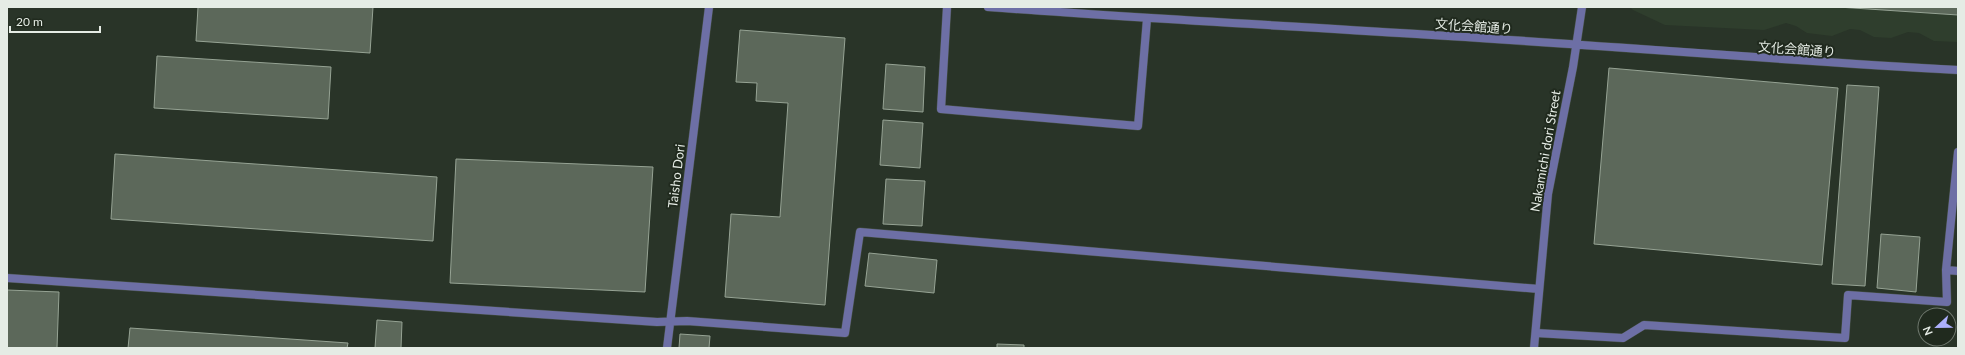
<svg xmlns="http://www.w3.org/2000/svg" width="1965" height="355" font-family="Lato,'Noto Sans JP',sans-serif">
  <rect width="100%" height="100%" fill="#293428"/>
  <path fill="#2f3e2d" d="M 1630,7 L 1958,7 L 1958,42 L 1934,41 L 1919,33 L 1908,32 L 1891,38 L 1874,37 L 1860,30 L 1850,29 L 1832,36 L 1807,33 L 1796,26 L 1786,23 L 1764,30 L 1665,25 L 1633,10 Z"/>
  <path fill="#5c685a" stroke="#96a394" d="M 198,7 L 373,7 L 370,53 L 196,41 Z
    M 1838,7 L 1958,7 L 1958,15 Z
    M 740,30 L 845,38 L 825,305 L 725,297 L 731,214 L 780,217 L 788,103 L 756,101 L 757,83 L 736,82 Z
    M 157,56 L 331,67 L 328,119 L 154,108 Z
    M 886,64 L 925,67 L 923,112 L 883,109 Z
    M 1609,68 L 1838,88 L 1822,265 L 1594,244 Z
    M 1847,85 L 1879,87 L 1865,286 L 1832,284 Z
    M 883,120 L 923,123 L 920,168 L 880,165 Z
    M 115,154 L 437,177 L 433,241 L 111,219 Z
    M 456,159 L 653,167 L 645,292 L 450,283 Z
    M 886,179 L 925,181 L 922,226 L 883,224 Z
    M 1881,234 L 1920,237 L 1916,292 L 1877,288 Z
    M 869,253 L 937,260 L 934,293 L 865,286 Z
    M 7,290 L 59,292 L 57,348 L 7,348 Z
    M 377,320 L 402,322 L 401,348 L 375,348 Z
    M 130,328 L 348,343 L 347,348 L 128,348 Z
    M 680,334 L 710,336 L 709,348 L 679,348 Z
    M 997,344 L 1024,345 L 1024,348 L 997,348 Z"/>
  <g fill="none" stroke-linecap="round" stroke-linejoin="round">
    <defs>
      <path id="minor" d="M 947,7 L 941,109 L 1138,126 L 1147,19
        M 988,7 C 1131,18 1274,25 1417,34 C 1597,45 1777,60 1958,70
        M 1946,270 L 1958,271
        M 7,278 L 657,322 L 687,321 L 845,333 L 860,232 L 1539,289
        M 1536,333 L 1623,338 L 1644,325 L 1845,338 L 1848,295 L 1947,302 L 1946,270 L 1958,152
        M 667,348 L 709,7
        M 1534,348 L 1548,194 L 1573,67 L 1582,7"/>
    </defs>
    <use href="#minor" stroke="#475146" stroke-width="9"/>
    <use href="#minor" stroke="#6d6fa5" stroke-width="8"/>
  </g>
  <g text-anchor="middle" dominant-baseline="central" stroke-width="4" stroke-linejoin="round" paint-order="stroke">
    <g font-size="13" fill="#e5ece5" stroke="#202a1e">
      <text transform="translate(1474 26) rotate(4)">文化会館通り</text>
      <text transform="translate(1797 49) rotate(4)">文化会館通り</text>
      <text transform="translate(1545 151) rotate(-80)">Nakamichi dori Street</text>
      <text transform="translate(676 176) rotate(-83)">Taisho Dori</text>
    </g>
  </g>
  <rect width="1965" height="355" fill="none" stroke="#e5ece5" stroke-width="16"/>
  <g transform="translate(1937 327) rotate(248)"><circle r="19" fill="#202a1e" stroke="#6f786e"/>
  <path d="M0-3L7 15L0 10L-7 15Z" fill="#acaffb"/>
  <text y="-6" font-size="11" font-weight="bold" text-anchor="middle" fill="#e5ece5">N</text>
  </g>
  <path d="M10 26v6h90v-6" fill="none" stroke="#e5ece5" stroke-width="2"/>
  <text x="16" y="26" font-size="12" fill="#e5ece5" stroke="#202a1e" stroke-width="3" paint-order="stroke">20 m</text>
</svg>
